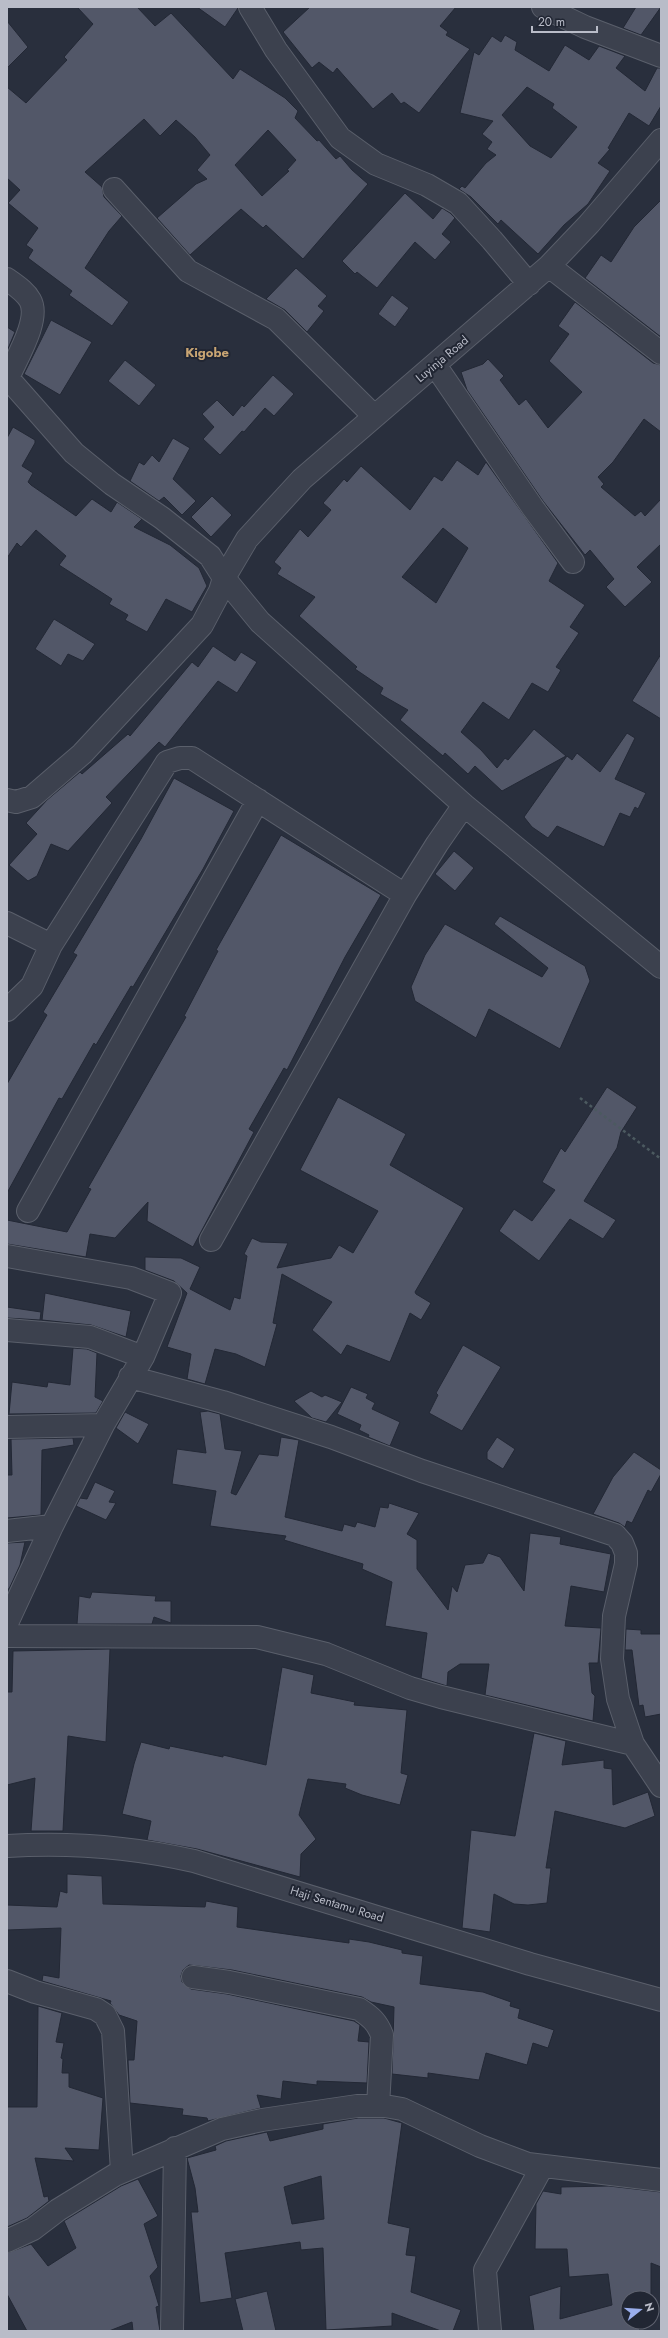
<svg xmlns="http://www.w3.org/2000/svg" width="668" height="2338" font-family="Jost,sans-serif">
  <rect width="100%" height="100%" fill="#292f3d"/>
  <path fill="#525768" stroke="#232835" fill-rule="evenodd" d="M 77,7 L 137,7 L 155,26 L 171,13 L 233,79 L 240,69 L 285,98 L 298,111 L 295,118 L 317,141 L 319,140 L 336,159 L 340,156 L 352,170 L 368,184 L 303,259 L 266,225 L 263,228 L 241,209 L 190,255 L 157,218 L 196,184 L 207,179 L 197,170 L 210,155 L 195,137 L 176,120 L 160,136 L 144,119 L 85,172 L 102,187 L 104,197 L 122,216 L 109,231 L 85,268 L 129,302 L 112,326 L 69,295 L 72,291 L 28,258 L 33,250 L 26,245 L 38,228 L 8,203 L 20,190 L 7,178 L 7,87 L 26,103 L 67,60 L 64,57 L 93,24 ZM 268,130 L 296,160 L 287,170 L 289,171 L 262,196 L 235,165 Z
    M 197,7 L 238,7 L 238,8 L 225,27 Z
    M 310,7 L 456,7 L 440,26 L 448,32 L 446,35 L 470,49 L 419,113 L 404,102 L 401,104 L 392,93 L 373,109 L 337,68 L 333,73 L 319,62 L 312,68 L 283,32 Z
    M 636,7 L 661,7 L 641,35 L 623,28 Z
    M 7,21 L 28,47 L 7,68 Z
    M 505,35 L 517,42 L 515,50 L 549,71 L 565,45 L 589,60 L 599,46 L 625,56 L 616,68 L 645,91 L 657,68 L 661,68 L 661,106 L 649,126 L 629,113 L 608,148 L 610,149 L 598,163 L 610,171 L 588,204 L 564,225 L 538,254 L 501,220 L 498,224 L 471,197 L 459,189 L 462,186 L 465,188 L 486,163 L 496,155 L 487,149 L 492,142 L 482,134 L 493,121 L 460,113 L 474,52 L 479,55 L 492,36 L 501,42 ZM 527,87 L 554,104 L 552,108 L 577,127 L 551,158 L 530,146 L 502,115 Z
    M 405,193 L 433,219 L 442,208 L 450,213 L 455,218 L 442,234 L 451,242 L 435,260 L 415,242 L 377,288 L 357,272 L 355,274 L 342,261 Z
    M 661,200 L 661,337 L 585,278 L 601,255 L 611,262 L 634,227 Z
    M 296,268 L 327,296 L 318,306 L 324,311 L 307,332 L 285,310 L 266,299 Z
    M 392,295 L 409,308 L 395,327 L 378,314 Z
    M 575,302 L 653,363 L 661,365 L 661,432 L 644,419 L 613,462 L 598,477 L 604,484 L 601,487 L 635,516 L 641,511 L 645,516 L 661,499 L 661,544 L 637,567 L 652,582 L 625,607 L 606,587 L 614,579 L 590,550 L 585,555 L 543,501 L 467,390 L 461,372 L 483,364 L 488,359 L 504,376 L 500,380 L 519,405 L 526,399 L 548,428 L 582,392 L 549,361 L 569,334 L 558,326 Z
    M 51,320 L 92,342 L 60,395 L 24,374 Z
    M 7,327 L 15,332 L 7,351 Z
    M 125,360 L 156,385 L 139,406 L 108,381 Z
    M 273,375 L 294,394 L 274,416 L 265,408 L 244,432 L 242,431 L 220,455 L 203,439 L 214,427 L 202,414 L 217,400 L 233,416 L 242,405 L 244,407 Z
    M 13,427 L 35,440 L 35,443 L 22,466 L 33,473 L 28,482 L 31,485 L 76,516 L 92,499 L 111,512 L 117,502 L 142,519 L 134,527 L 170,545 L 199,568 L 207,586 L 192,612 L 166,599 L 147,632 L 125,620 L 128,615 L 109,604 L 112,599 L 59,565 L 66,556 L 36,530 L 21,547 L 17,543 L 7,558 L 7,438 Z
    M 173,438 L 190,448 L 173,479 L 196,501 L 182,515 L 164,497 L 159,501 L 130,481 L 139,462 L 144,465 L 152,455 L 159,462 Z
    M 457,460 L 478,475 L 486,462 L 558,563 L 549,581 L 585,605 L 570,627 L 579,633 L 556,667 L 561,670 L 548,692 L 532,683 L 509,720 L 483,702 L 461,732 L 481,750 L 497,768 L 505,758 L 508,760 L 534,729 L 566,756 L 502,791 L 475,766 L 468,774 L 445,753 L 443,756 L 400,720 L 408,710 L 380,694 L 383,688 L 355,669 L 357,667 L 299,616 L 315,597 L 277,574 L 281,568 L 274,562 L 300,529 L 308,537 L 331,510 L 323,503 L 344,479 L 347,482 L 361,466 L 410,510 L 434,476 L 442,481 ZM 443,528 L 468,548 L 436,603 L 402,577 Z
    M 212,496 L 232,515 L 211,537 L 191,517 Z
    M 54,619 L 95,644 L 83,661 L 68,654 L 61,666 L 35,649 Z
    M 213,646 L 235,661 L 241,652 L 257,662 L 237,693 L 218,681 L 165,747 L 159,742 L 106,797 L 112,803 L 68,851 L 51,844 L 37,876 L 28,881 L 9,865 L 37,834 L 26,823 L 47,800 L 80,772 L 82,774 L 128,734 L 130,736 L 192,662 L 198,667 Z
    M 661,654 L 661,719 L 632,701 Z
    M 627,733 L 635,738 L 615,779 L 646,793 L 638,809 L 635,807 L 630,817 L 620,813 L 604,847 L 557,826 L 548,838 L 532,827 L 524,817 L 567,756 L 572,760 L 577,753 L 600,772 Z
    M 174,778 L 234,811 L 203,869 L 133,987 L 131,986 L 96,1045 L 94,1043 L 62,1099 L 59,1098 L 7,1193 L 7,1084 L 47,1015 L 43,1012 L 77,955 L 73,953 L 141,839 Z
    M 281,835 L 381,895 L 345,957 L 287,1070 L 284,1068 L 249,1129 L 254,1132 L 193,1247 L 147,1221 L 148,1202 L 115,1238 L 90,1234 L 86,1257 L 7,1244 L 7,1220 L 67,1232 L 91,1189 L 88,1188 L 186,1017 L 184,1016 L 218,951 L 216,950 Z
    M 454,851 L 474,868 L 455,891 L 435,874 Z
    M 500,916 L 585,966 L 590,981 L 560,1049 L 489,1009 L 476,1038 L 415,1001 L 411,987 L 425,955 L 445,924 L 542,977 L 548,968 L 494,924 Z
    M 607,1087 L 637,1107 L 621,1132 L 617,1148 L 584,1201 L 616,1220 L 603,1239 L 570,1219 L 539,1261 L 499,1231 L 514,1209 L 532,1221 L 555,1190 L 542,1182 L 561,1148 L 565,1152 Z
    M 338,1097 L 406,1134 L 390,1165 L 464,1208 L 415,1292 L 416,1294 L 431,1303 L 421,1320 L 410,1313 L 390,1362 L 347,1345 L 341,1355 L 312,1330 L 332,1302 L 282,1274 L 273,1323 L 277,1324 L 265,1367 L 236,1354 L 215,1349 L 205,1384 L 187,1379 L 191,1354 L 167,1347 L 187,1293 L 174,1281 L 145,1270 L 145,1257 L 181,1258 L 200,1267 L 190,1289 L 230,1310 L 234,1297 L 240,1299 L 247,1256 L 244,1254 L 252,1238 L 261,1242 L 288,1243 L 277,1268 L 331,1258 L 339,1245 L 353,1253 L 378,1211 L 300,1170 Z
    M 45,1293 L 131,1311 L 126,1337 L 91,1325 L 42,1320 Z
    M 7,1307 L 41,1312 L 40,1320 L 7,1318 Z
    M 463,1345 L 501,1367 L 462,1431 L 429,1413 L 438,1395 L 436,1393 Z
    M 73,1348 L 87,1349 L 97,1353 L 95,1397 L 103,1401 L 96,1413 L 9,1414 L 12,1382 L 47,1387 L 48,1382 L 70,1385 Z
    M 351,1387 L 368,1394 L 366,1398 L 375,1403 L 372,1409 L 400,1422 L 390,1446 L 368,1437 L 369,1435 L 359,1430 L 361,1425 L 337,1414 Z
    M 311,1391 L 322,1397 L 325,1395 L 342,1402 L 326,1422 L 312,1418 L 294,1401 Z
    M 208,1411 L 220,1414 L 225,1449 L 242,1451 L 231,1493 L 236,1495 L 259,1454 L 278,1456 L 281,1437 L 299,1440 L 285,1517 L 342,1531 L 344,1524 L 355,1527 L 357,1522 L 375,1527 L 380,1507 L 388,1508 L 389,1503 L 419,1513 L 407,1534 L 417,1540 L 417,1569 L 448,1610 L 452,1586 L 457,1592 L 465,1565 L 483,1563 L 488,1553 L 500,1557 L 524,1591 L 530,1533 L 561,1537 L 560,1544 L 611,1554 L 604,1592 L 571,1586 L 565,1626 L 601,1628 L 598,1663 L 589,1663 L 592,1693 L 595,1696 L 593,1721 L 485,1695 L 489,1664 L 460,1664 L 448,1672 L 447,1686 L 421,1678 L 427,1633 L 385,1626 L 392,1582 L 362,1569 L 363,1564 L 284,1540 L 286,1536 L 210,1526 L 216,1491 L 172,1484 L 177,1449 L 206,1453 L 200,1412 Z
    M 125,1412 L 149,1424 L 138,1444 L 116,1428 Z
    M 497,1437 L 515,1449 L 503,1469 L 487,1459 L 487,1452 Z
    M 73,1438 L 74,1445 L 42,1450 L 41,1515 L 7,1518 L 7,1475 L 12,1475 L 11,1439 Z
    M 634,1452 L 661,1470 L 661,1474 L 651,1492 L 648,1490 L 632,1523 L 627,1521 L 625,1527 L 619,1523 L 593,1514 L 613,1477 Z
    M 95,1482 L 115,1491 L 109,1502 L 116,1503 L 106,1520 L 76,1506 L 80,1498 L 87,1499 Z
    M 25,1542 L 20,1565 L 9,1589 L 7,1589 L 7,1543 Z
    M 92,1592 L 156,1596 L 155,1601 L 171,1601 L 171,1623 L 154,1617 L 152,1624 L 77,1624 L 79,1596 L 90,1598 Z
    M 626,1629 L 641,1630 L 641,1634 L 661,1634 L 661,1714 L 645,1717 L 643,1705 L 639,1706 L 632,1650 L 625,1650 Z
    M 110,1649 L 106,1742 L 68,1736 L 63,1831 L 31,1831 L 35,1778 L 7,1785 L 7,1692 L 12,1692 L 13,1651 Z
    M 282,1667 L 314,1675 L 311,1693 L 355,1702 L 354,1705 L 407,1710 L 401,1773 L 408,1775 L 400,1805 L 362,1795 L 345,1788 L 346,1784 L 308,1779 L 299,1815 L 316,1839 L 301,1854 L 300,1877 L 197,1849 L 147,1840 L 151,1821 L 122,1814 L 134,1764 L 141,1742 L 169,1749 L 170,1746 L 223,1757 L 223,1755 L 266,1765 Z
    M 534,1733 L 566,1741 L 562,1765 L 604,1760 L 604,1768 L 612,1769 L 613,1805 L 648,1792 L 655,1816 L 625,1828 L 555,1811 L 546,1868 L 551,1868 L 547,1903 L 528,1905 L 514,1904 L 494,1894 L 490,1932 L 462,1928 L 471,1830 L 515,1836 Z
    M 67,1874 L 102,1876 L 103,1904 L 205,1907 L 206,1901 L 238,1907 L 237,1927 L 349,1943 L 349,1939 L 369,1942 L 402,1950 L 402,1953 L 423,1956 L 420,1984 L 483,1992 L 511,2002 L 510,2006 L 520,2009 L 518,2018 L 554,2030 L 548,2048 L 533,2043 L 527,2065 L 486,2053 L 479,2080 L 428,2073 L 428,2078 L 392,2074 L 394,2007 L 371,2002 L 362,1997 L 232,1970 L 189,1965 L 183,1970 L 181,1976 L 182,1982 L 191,1989 L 227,1994 L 354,2021 L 360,2025 L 358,2041 L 369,2042 L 367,2083 L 317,2081 L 317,2085 L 283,2081 L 281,2099 L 257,2095 L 261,2108 L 208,2121 L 207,2118 L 182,2115 L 183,2109 L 130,2103 L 128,2060 L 134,2060 L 137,2021 L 119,2015 L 110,2003 L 111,2001 L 42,1981 L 43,1975 L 59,1978 L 61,1928 L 7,1930 L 7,1905 L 57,1907 L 60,1891 L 67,1893 Z
    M 38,2006 L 62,2013 L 56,2042 L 64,2043 L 61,2058 L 63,2059 L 62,2073 L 69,2073 L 69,2087 L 103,2098 L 99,2150 L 65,2148 L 74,2161 L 35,2158 L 44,2197 L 48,2196 L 49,2201 L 27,2218 L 7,2227 L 7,2107 L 37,2107 Z
    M 358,2118 L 384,2118 L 402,2123 L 388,2223 L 410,2228 L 406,2255 L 416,2256 L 411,2292 L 461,2310 L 453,2331 L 441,2331 L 392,2313 L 392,2326 L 326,2330 L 323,2248 L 301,2250 L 300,2242 L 225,2253 L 232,2298 L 200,2303 L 191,2212 L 198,2212 L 195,2188 L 187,2158 L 216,2150 L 215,2146 L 226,2141 L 267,2132 L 270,2141 L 323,2129 L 323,2124 ZM 321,2176 L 324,2219 L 292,2224 L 284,2187 Z
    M 138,2179 L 158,2216 L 144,2224 L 158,2267 L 150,2276 L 159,2306 L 156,2307 L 160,2331 L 133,2331 L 132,2322 L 109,2331 L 27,2331 L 7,2294 L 7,2253 L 31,2244 L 48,2266 L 76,2248 L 64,2221 L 121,2186 Z
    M 609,2186 L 661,2192 L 661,2267 L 651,2263 L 651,2298 L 628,2298 L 628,2322 L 637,2322 L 640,2331 L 534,2331 L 529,2296 L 561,2286 L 560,2319 L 612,2305 L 608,2274 L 569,2277 L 567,2249 L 535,2249 L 536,2204 L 543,2191 L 561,2194 L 561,2187 Z
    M 267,2291 L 276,2331 L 243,2331 L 235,2299 Z"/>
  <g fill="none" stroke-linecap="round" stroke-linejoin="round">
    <defs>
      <path id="minor" d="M 250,7 L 276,50 L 340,138 L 376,164 L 427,185 L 458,203 L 492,240 L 529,284
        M 543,7 L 585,27 L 661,56
        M 114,189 L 188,271 L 276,319 L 374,416
        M 549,266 L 661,353
        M 7,279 C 15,285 25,291 30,300 C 41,319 16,359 8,378
        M 435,365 L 533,508 L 573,562
        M 7,377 L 74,453 L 112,484 L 162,518 L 210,556 L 224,578 L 260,622 L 464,805 L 661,967
        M 7,800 L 16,802 L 32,797 L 82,754 L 202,625 L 220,591 L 224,578 L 247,539 L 302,479 L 549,266 L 589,224 L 661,140
        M 7,923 L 51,945
        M 7,1010 L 32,986 L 51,945 L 167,762 L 180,758 L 192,758 L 405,895
        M 28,1211 L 258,800
        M 211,1240 L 405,895 L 437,844 L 464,805
        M 7,1256 L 131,1278 L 170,1293 L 143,1357 L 103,1425 L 52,1526 L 7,1623
        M 7,1330 L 90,1337 L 143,1357
        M 130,1377 L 223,1402 L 331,1437 L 422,1471 L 615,1535 L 622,1543 L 626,1553 L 626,1564 L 614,1616 L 612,1659 L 618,1699 L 633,1744 L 661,1786
        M 7,1427 L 103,1425
        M 7,1531 L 52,1526
        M 7,1636 L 257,1637 L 326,1654 L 410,1688 L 441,1697 L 633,1744
        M 7,1846 C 71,1842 132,1847 194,1861 L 530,1964 L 661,2000
        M 193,1977 L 229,1982 L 359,2009 C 371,2017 377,2022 382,2035 L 378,2106
        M 7,1981 L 35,1992 L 96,2009 L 105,2015 L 113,2031 L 122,2171
        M 7,2241 L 33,2229 L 58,2210 L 115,2175 L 222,2129 L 262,2120 L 357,2106 L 385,2106 L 402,2109 L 480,2146 L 528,2164 L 661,2180
        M 172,2331 L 175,2148
        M 490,2331 L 485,2270 L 542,2167"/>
    </defs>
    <use href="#minor" stroke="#5a5f6b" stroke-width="24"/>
    <path stroke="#4c5a60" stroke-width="2.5" stroke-dasharray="3 3" stroke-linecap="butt" d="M 580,1098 L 661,1159"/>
    <use href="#minor" stroke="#3c414e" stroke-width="22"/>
  </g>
  <g text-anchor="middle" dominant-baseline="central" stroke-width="4" stroke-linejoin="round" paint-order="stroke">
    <g font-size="12" fill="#b9bcc8" stroke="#212633">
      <text transform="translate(442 359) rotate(-40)">Luyinja Road</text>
      <text transform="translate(337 1904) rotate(17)">Haji Sentamu Road</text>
    </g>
    <g font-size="13" font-weight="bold" fill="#c9a573" stroke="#212633">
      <text x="207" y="352">Kigobe</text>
    </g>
  </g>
  <rect width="668" height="2338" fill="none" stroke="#b9bcc8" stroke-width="16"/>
  <g transform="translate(640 2310) rotate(73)"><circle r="19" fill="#212633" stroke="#5e626f"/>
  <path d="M0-3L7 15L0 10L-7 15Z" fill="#9aaeec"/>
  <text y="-6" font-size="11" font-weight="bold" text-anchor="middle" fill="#b9bcc8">N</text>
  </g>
  <path d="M532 26v6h65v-6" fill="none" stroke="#b9bcc8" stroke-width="2"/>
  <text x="538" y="26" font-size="12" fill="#b9bcc8" stroke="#212633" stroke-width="3" paint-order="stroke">20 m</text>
</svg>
